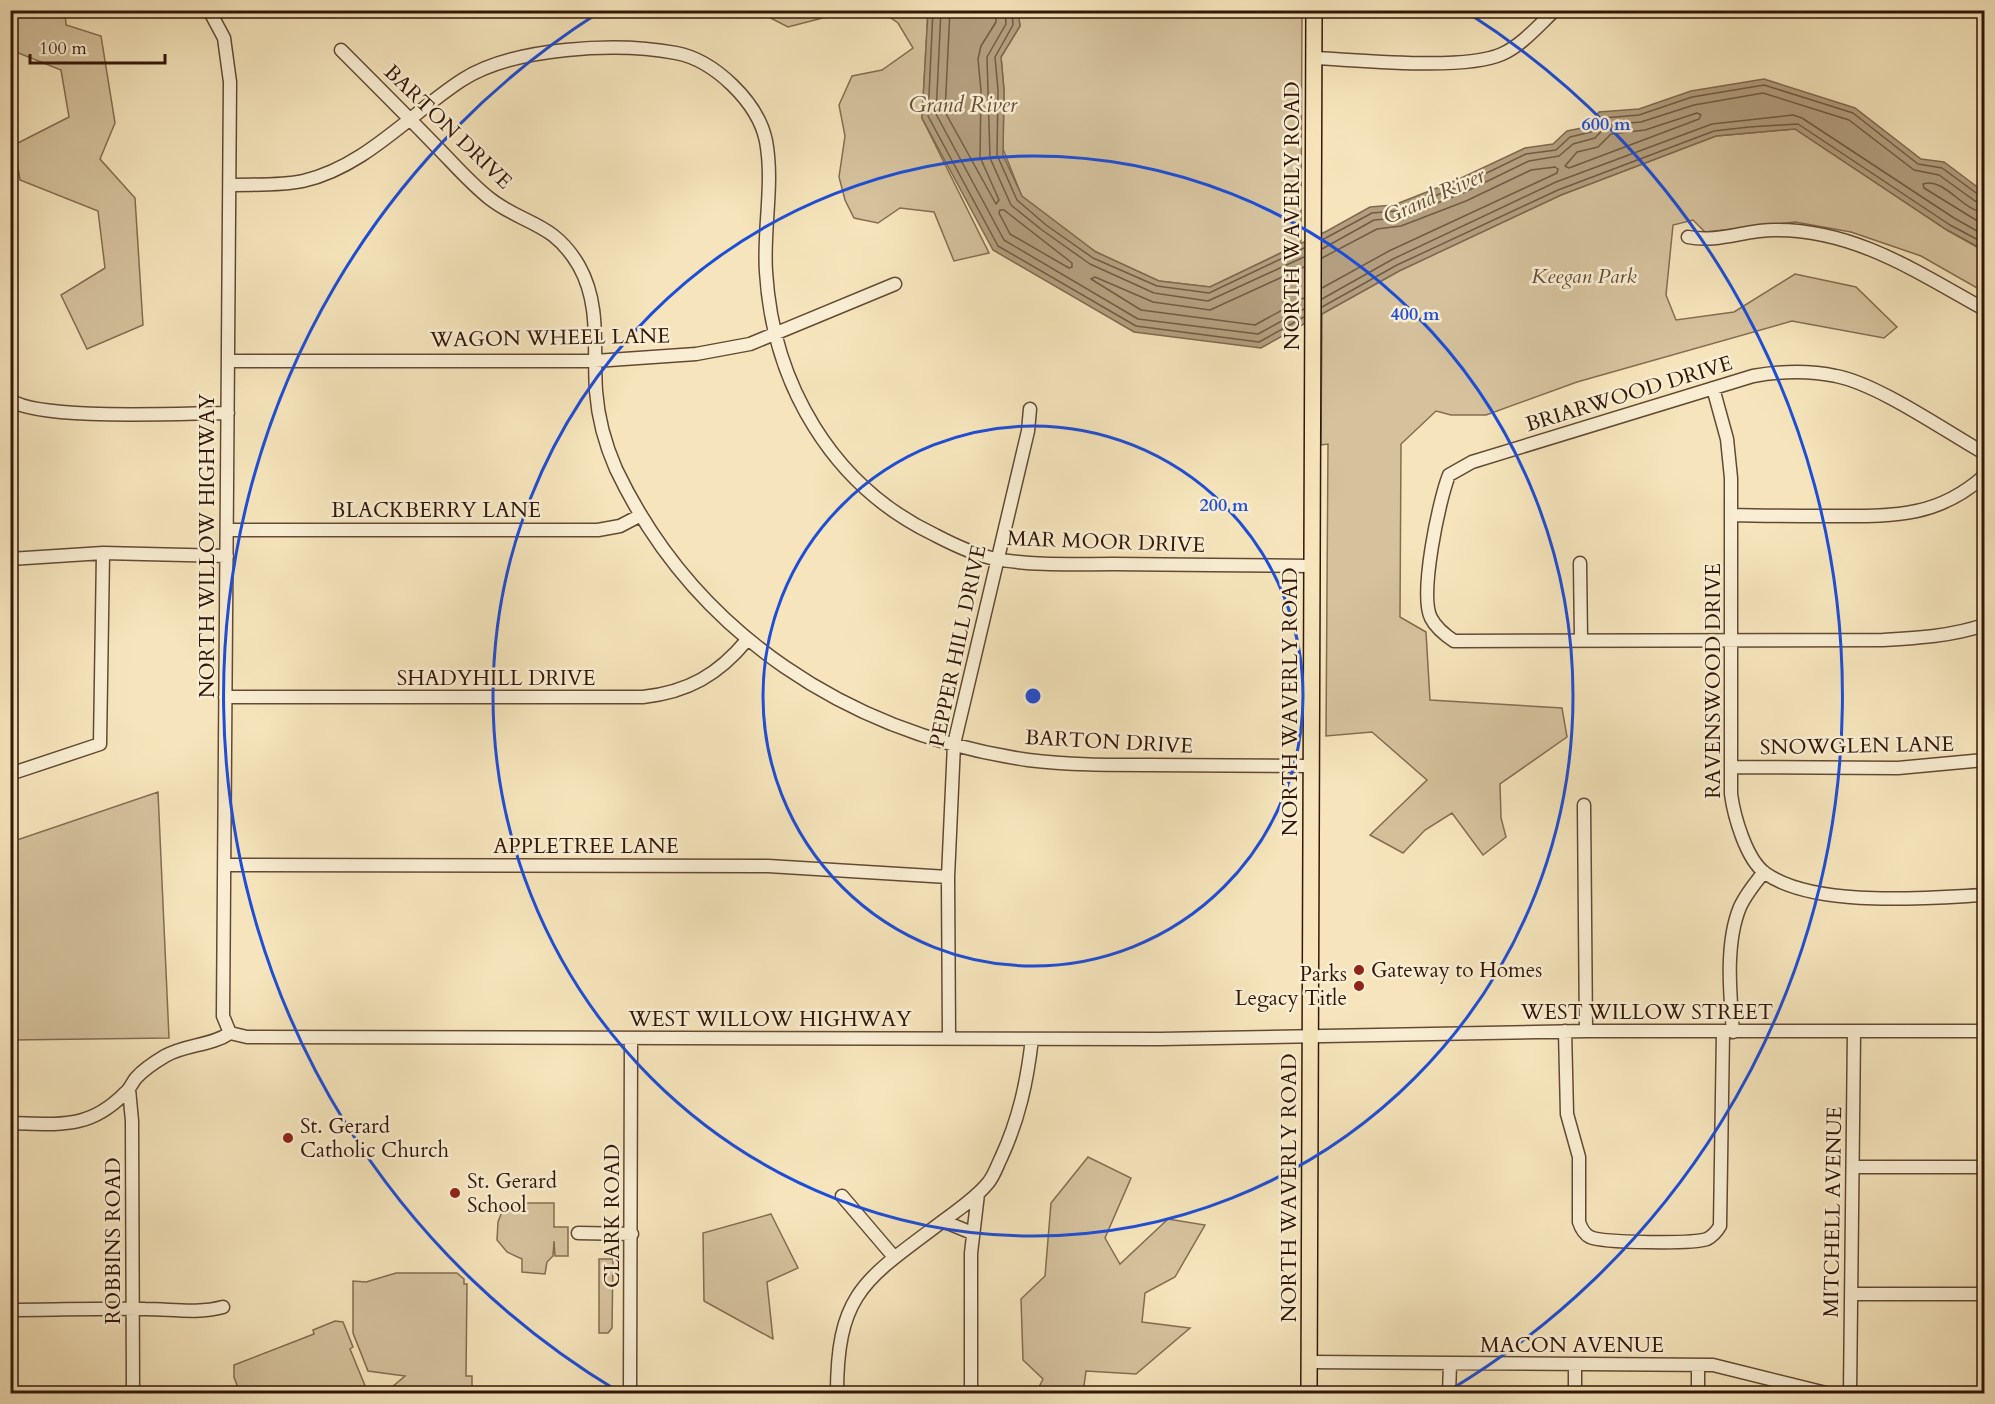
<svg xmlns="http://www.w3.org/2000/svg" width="1995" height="1404" font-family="Cardo,serif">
  <rect width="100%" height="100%" fill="#f6e5bc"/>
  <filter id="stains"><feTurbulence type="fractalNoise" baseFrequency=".00333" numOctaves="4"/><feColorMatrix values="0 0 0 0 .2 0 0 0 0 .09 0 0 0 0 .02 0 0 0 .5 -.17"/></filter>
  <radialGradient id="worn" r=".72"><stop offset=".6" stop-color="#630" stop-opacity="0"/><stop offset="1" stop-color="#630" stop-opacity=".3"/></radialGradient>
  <path fill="#d5c29d" stroke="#846c52" stroke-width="1.5" d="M 10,11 L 65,11 L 66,25 L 101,36 L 115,123 L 100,159 L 135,198 L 143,325 L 87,349 L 61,295 L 105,268 L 98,211 L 20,180 L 14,145 L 69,117 L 61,70 L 11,50 Z
    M 757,11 L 844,11 L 838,14 L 788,27 Z
    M 881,11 L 928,11 L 922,118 L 989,253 L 954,261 L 934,212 L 900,208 L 878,223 L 854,218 L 845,200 L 839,177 L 845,136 L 839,105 L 852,76 L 882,70 L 913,48 L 898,23 Z
    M 1018,11 L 1302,11 L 1301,243 L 1210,287 L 1159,281 L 1096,252 L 1050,220 L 1022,197 L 1003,149 L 1004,90 L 1001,57 L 1020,26 Z
    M 1795,129 L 1947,230 L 1984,251 L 1984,292 L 1921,256 L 1851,232 L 1795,222 L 1705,232 L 1693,220 L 1673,225 L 1666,295 L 1676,320 L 1734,312 L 1795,274 L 1856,287 L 1897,327 L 1884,338 L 1792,321 L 1577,382 L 1486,415 L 1451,415 L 1436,411 L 1401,444 L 1400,617 L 1426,632 L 1430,700 L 1562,708 L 1567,737 L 1500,784 L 1501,818 L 1506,837 L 1483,855 L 1452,813 L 1425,830 L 1403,853 L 1370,835 L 1427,780 L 1372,732 L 1326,736 L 1328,444 L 1321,445 L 1322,314 L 1399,271 L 1561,195 L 1716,136 Z
    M 158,792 L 169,1038 L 11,1040 L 11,842 Z
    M 1088,1157 L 1131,1178 L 1105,1238 L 1120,1264 L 1168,1219 L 1205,1225 L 1175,1277 L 1145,1293 L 1142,1322 L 1190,1328 L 1136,1374 L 1086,1371 L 1083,1393 L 1036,1393 L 1043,1379 L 1023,1360 L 1021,1299 L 1045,1276 L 1051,1203 Z
    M 521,1203 L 554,1203 L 554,1227 L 568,1227 L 568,1256 L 555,1256 L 554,1241 L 553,1256 L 547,1262 L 545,1274 L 522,1272 L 522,1259 L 507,1252 L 497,1240 L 498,1222 L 503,1209 Z
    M 771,1214 L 798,1268 L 767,1282 L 773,1339 L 704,1301 L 703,1233 Z
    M 599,1259 L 613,1259 L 612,1328 L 608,1333 L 599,1333 Z
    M 396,1273 L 457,1273 L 464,1279 L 464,1284 L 467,1284 L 466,1376 L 472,1376 L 472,1393 L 385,1393 L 405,1376 L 368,1371 L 353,1333 L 353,1281 L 366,1282 Z
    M 335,1321 L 343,1322 L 353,1347 L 350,1349 L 368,1393 L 240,1393 L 234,1377 L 234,1365 L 314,1334 L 313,1330 Z"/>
  <path fill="#b39f7f" stroke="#7f694f" stroke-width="1.5" d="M 928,11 L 1018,11 L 1020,26 L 1001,57 L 1004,90 L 1003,155 L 1022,196 L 1096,252 L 1159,281 L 1210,287 L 1327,231 L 1370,207 L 1394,205 L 1457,180 L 1525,148 L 1553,144 L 1567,131 L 1587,127 L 1599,112 L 1639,109 L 1691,91 L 1764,79 L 1855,108 L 1921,159 L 1944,162 L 1984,192 L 1984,250 L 1947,230 L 1795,129 L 1716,136 L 1561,195 L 1399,271 L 1261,348 L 1134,332 L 993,250 L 922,118 Z"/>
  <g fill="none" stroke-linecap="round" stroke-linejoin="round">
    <path stroke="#725b44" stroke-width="1.5" d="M 933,10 L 928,116 L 998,246 L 1136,326 L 1259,342 L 1304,317
      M 941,10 L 936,114 L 1004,240 L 1138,319 L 1258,334 L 1304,309
      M 950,10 L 945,112 L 996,204 L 999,200 L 980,157 L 981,91 L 978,59 L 981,46 L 996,22 L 996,10
      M 1005,10 L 1006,24 L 987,57 L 990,158 L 1011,205 L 1042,230 L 1090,264 L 1154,293 L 1208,301 L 1304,257
      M 1012,10 L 1013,25 L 995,57 L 998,90 L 997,155 L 1017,200 L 1046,225 L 1093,258 L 1157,286 L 1209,293 L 1304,248
      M 1697,113 L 1701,115 L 1699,119 L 1569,168 L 1565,166 L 1577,152 L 1598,147 L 1611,134 L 1645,130 Z
      M 1004,210 L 1072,263 L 1072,267 L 1069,268 L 1010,234 L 999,213 L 1000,210 Z
      M 1984,212 C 1962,211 1945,177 1923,184 L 1924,188 L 1984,225
      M 1322,240 L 1372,213 L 1396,211 L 1460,186 L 1526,154 L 1556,150 L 1570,137 L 1591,132 L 1603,118 L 1639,115 L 1692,97 L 1764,85 L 1853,113 L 1918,164 L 1942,168 L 1979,195 L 1984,196
      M 1322,249 L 1374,220 L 1398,218 L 1463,193 L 1529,161 L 1559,156 L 1573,144 L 1595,138 L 1607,125 L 1641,122 L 1694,105 L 1763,93 L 1849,120 L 1914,170 L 1939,175 L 1975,201 L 1984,203
      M 1322,288 L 1389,251 L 1557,173 L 1558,169 L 1555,167 L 1531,170 L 1466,201 L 1401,226 L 1377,229 L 1322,258
      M 1304,298 L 1255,325 L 1141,310 L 1091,279 L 1095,277 L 1153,302 L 1210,310 L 1304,267
      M 1322,299 L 1393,259 L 1556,182 L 1712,124 L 1793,115 L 1802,118 L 1954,218 L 1984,235
      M 1322,307 L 1397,265 L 1558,190 L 1714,131 L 1749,127 L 1798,124 L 1950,225 L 1984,243"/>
    <defs>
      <path id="minor" d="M 209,10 L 224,38 L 230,82 L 223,1016 L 230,1033
        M 341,50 C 373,82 405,114 436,146 C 453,163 470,183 489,198 C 523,225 553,221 579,266 C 601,305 593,348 596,391 C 598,418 605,444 616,469 C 695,635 850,734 1028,760 C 1068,765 1109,765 1149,765 C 1203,765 1257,766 1311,766
        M 1314,58 C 1359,60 1464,71 1502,54 C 1522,45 1538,26 1555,10
        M 230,185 C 254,184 279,186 303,181 C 365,167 411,113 462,80 C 513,47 617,42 676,53 C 714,60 758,102 766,141 C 774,184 763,229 766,272 C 773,384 832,486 935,535 C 954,545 975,555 996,559 C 1034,566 1075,564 1113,564 C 1179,565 1244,565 1310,566
        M 1688,237 C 1717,243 1745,230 1774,230 C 1854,229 1917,272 1984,309
        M 228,361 L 595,361 L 696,354 L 750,344 L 895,284
        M 1713,388 L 1727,439 L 1731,478 L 1731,794 C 1734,816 1746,859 1765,873 C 1814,908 1925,898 1984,895
        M 10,400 C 41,421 184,413 228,413
        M 1984,453 C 1945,431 1878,384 1836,376 C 1808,370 1781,371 1753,376 L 1472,462 L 1449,475 C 1439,500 1419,595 1431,618 C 1436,628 1445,635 1454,641 L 1883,640 C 1918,638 1952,636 1984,625
        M 1732,515 C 1764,516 1796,516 1829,516 C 1890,516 1936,519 1984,476
        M 227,530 L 598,530 L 620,526 L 641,515
        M 10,559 L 103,553 L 227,556
        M 1580,563 L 1581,640
        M 225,697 L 643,697 C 688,692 718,675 747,640
        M 1731,767 L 1898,768 L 1984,760
        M 10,774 L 100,744 L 103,553
        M 1584,805 L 1586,1031
        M 224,865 L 768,866 L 948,877
        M 1565,1031 L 1567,1114 L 1579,1157 L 1579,1222 C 1581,1228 1584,1234 1590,1237 C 1603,1243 1693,1244 1707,1239 C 1713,1236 1717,1231 1720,1226 L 1723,1032
        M 1733,1032 C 1730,993 1725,943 1740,907 C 1746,894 1755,883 1764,872
        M 230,1033 L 247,1037 L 1160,1039 L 1586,1031 L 1984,1031
        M 949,1038 L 948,877 L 954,744 L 1028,431 L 1030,409
        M 129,1089 L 132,1121 L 133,1394
        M 10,1123 C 59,1124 89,1130 125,1093 C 130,1089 132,1083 136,1078 C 144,1069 155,1062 165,1056 C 186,1044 211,1046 230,1033
        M 1853,1167 L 1984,1167
        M 842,1196 L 894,1257
        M 943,1221 L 972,1233
        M 578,1233 L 632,1234
        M 1851,1294 L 1984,1294
        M 10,1310 C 55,1310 100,1308 145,1309 C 172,1309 197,1314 223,1307
        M 1309,1362 L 1713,1365 L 1830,1394
        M 630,1394 L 631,1039
        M 837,1394 C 837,1294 864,1280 939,1224 C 956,1211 975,1199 988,1183 C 994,1176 997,1166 1001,1158 C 1019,1119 1027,1082 1032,1039
        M 971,1394 L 971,1253 L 978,1194
        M 1449,1394 L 1450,1364
        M 1575,1394 L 1575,1365
        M 1698,1394 L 1698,1365
        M 1850,1394 L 1854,1031"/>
      <path id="major" d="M 1309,1394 L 1314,10"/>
    </defs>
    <use href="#minor" stroke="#634a35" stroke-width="15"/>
    <use href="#major" stroke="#321708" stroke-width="18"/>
    <use href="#minor" stroke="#f9eed3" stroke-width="12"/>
    <use href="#major" stroke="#f6e5bc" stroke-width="15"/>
  </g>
  <g fill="none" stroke="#1d4ed8" stroke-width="3">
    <circle cx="1033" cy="696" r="270"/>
    <circle cx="1033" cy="696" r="540"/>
    <path d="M616 1390A810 810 0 0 1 598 13M1468 13A810 810 0 0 1 1450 1390"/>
  </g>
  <g fill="#8f2418" stroke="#f9eed3" stroke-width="2">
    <circle cx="1359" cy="970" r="6"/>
    <circle cx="1359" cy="986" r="6"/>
    <circle cx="288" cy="1138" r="6"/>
    <circle cx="455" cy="1193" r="6"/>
  </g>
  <g text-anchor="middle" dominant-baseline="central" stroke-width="5" stroke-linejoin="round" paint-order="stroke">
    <g font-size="21" fill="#321708" stroke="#f9eed3">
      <text transform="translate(448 127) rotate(44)">BARTON DRIVE</text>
      <text transform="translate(1292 216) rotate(-90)">NORTH WAVERLY ROAD</text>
      <text transform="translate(550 338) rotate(-1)">WAGON WHEEL LANE</text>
      <text transform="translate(1629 394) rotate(-17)">BRIARWOOD DRIVE</text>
      <text x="436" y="510">BLACKBERRY LANE</text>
      <text transform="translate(1106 542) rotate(2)">MAR MOOR DRIVE</text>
      <text transform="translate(207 546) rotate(-90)">NORTH WILLOW HIGHWAY</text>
      <text transform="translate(958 646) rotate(-78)">PEPPER HILL DRIVE</text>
      <text x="496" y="678">SHADYHILL DRIVE</text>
      <text transform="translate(1713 681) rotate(-90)">RAVENSWOOD DRIVE</text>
      <text transform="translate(1290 702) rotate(-90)">NORTH WAVERLY ROAD</text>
      <text transform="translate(1109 742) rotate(3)">BARTON DRIVE</text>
      <text transform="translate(1857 746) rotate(-1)">SNOWGLEN LANE</text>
      <text x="586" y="846">APPLETREE LANE</text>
      <text x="1647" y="1012">WEST WILLOW STREET</text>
      <text x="770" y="1019">WEST WILLOW HIGHWAY</text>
      <text transform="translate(1289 1188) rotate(-90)">NORTH WAVERLY ROAD</text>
      <text transform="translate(1833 1212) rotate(-89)">MITCHELL AVENUE</text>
      <text transform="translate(612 1216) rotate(-90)">CLARK ROAD</text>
      <text transform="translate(113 1241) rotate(-90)">ROBBINS ROAD</text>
      <text x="1572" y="1345">MACON AVENUE</text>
    </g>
    <g font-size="21" font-style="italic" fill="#634a35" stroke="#f9eed3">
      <text x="1584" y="276">Keegan Park</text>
    </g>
    <g font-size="21" fill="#321708" stroke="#f9eed3" text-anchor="start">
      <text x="1371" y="970">Gateway to Homes</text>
      <text x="1347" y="974" text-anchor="end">Parks<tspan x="1347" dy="24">Legacy Title</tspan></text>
      <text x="300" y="1126">St. Gerard<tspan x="300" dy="24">Catholic Church</tspan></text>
      <text x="467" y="1181">St. Gerard<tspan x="467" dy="24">School</tspan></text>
    </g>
    <g font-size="22" font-style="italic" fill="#664d38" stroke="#f9eed3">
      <text x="963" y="105">Grand River</text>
      <text transform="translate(1434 196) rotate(-24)">Grand River</text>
    </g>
  </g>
  <circle cx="1033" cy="696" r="9" fill="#1d4ed8" stroke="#f9eed3" stroke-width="3"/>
  <g font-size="18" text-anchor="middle" font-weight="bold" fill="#1d4ed8" stroke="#f9eed3" stroke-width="5" stroke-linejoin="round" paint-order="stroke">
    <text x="1606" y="130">600 m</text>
    <text x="1415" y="320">400 m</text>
    <text x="1224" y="511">200 m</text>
  </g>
  <rect width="1995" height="1404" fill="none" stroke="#f6e5bc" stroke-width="36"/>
  <rect x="12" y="12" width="1971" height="1380" fill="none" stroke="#321708" stroke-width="3"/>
  <rect x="18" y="18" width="1959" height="1368" fill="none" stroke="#321708" stroke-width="1.5"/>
  <path d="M30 54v9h135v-9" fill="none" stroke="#321708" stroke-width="3"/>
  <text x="39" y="54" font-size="18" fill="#321708" stroke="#f9eed3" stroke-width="4.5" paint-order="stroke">100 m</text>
  <rect width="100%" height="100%" filter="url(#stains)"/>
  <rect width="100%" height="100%" fill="url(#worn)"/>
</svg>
